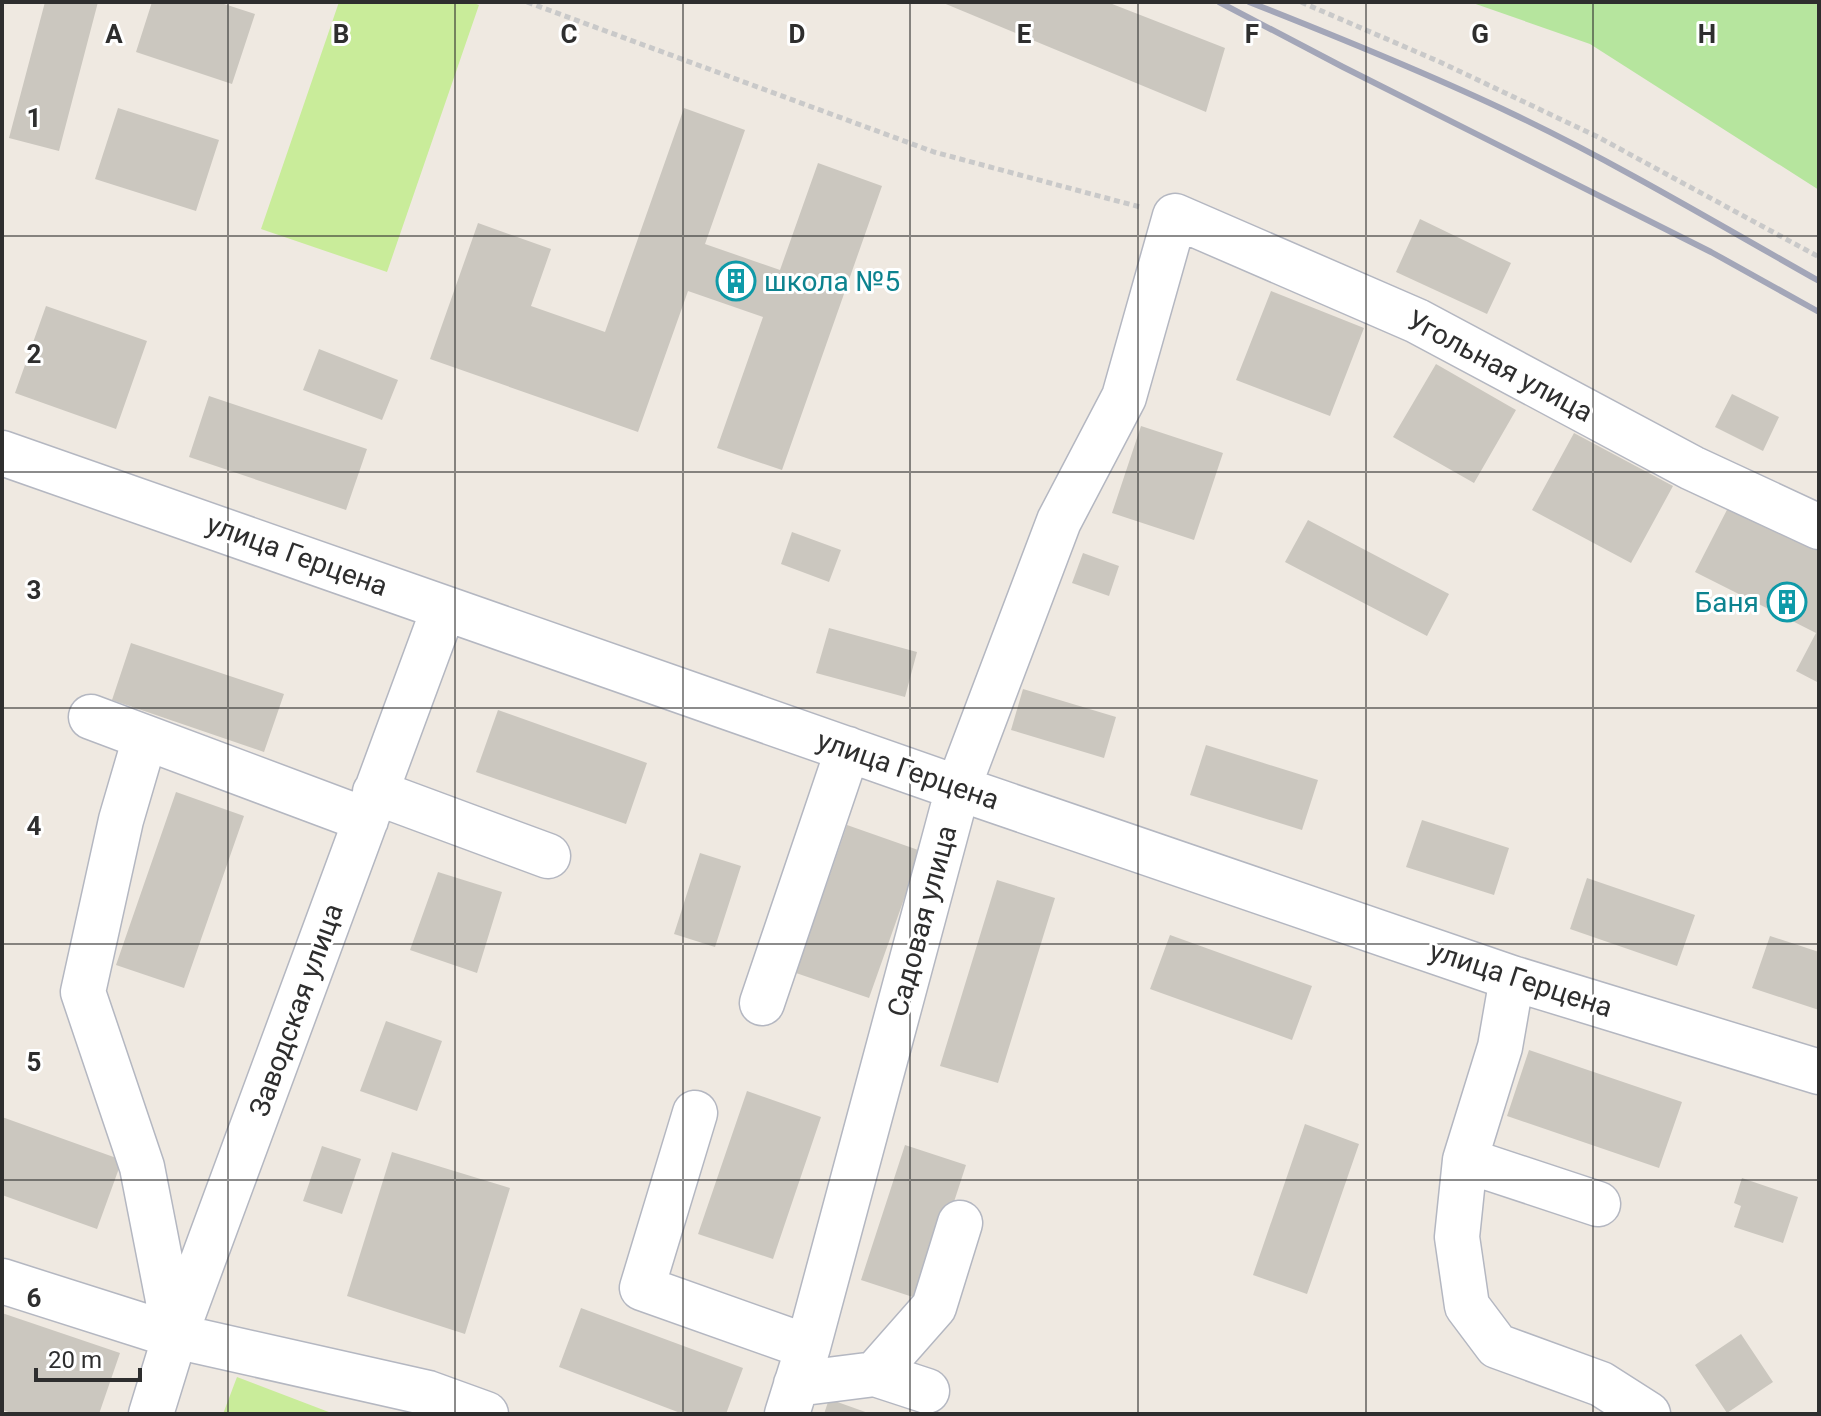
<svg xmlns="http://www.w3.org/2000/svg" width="1821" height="1416" font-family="Roboto,sans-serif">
  <rect width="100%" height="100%" fill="#efe9e1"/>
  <path fill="#b6e59e" d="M 1470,2 L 1819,2 L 1819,190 L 1590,44 Z"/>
  <path fill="#c9ec9a" d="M 339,2 L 471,2 L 479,5 L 387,272 L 261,229 Z
    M 237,1377 L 334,1414 L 223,1414 Z"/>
  <path fill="#cbc7bf" d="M 45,2 L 98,2 L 59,151 L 9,138 Z
    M 152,2 L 218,2 L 255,14 L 232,84 L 136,52 Z
    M 941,2 L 1107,2 L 1225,48 L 1206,112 Z
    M 118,108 L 219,140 L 196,211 L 95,179 Z
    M 684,108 L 745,130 L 705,244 L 780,270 L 818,163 L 882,186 L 782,470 L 717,448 L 763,317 L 688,291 L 638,432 L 430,359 L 478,223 L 551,249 L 531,306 L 605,332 Z
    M 1420,219 L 1511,263 L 1487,314 L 1396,272 Z
    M 1271,291 L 1364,328 L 1330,416 L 1236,380 Z
    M 46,306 L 147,341 L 116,429 L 15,393 Z
    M 319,349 L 398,380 L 382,420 L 303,390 Z
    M 1436,364 L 1516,410 L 1474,483 L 1393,437 Z
    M 1732,394 L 1779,417 L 1763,451 L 1715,427 Z
    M 209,396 L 367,449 L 346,510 L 189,457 Z
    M 1141,426 L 1223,453 L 1194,540 L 1112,513 Z
    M 1574,433 L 1673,486 L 1631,563 L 1532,510 Z
    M 1730,504 L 1819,549 L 1819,683 L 1796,671 L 1816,633 L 1695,572 Z
    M 1308,520 L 1449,594 L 1427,636 L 1285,562 Z
    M 792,532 L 841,550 L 829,582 L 781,564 Z
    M 1083,553 L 1119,566 L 1109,596 L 1072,583 Z
    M 829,628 L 917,652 L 905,697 L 816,673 Z
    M 131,643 L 284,694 L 264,752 L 112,700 Z
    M 1023,689 L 1116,717 L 1104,758 L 1011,730 Z
    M 498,710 L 647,763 L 626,824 L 476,772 Z
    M 1206,745 L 1318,780 L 1302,830 L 1190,795 Z
    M 176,792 L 244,816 L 184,988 L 116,965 Z
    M 1422,820 L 1509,848 L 1494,895 L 1406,867 Z
    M 847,825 L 921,851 L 869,998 L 796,973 Z
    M 700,853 L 741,866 L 715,947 L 674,934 Z
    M 438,872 L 502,892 L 477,973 L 410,950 Z
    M 1587,878 L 1695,915 L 1677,966 L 1570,929 Z
    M 997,880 L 1055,898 L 998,1083 L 940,1066 Z
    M 1170,935 L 1312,986 L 1292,1040 L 1150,989 Z
    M 1770,936 L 1819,952 L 1819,1010 L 1752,988 Z
    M 386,1021 L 442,1041 L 417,1111 L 360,1091 Z
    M 1529,1050 L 1682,1102 L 1659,1168 L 1507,1116 Z
    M 747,1091 L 821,1117 L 773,1259 L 698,1234 Z
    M 2,1117 L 122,1160 L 97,1229 L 2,1195 Z
    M 1305,1124 L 1359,1144 L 1307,1294 L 1253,1275 Z
    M 905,1145 L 966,1165 L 922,1300 L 861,1280 Z
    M 322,1146 L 361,1159 L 342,1214 L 303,1201 Z
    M 392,1152 L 510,1188 L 465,1334 L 347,1296 Z
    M 1742,1178 L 1798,1197 L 1783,1243 L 1734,1227 L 1741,1206 L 1734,1203 Z
    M 581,1308 L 743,1368 L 726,1414 L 683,1414 L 559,1367 Z
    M 2,1313 L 120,1353 L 99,1414 L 15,1414 L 2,1410 Z
    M 1741,1334 L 1773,1382 L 1727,1413 L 1695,1365 Z
    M 829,1399 L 871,1414 L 824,1414 Z"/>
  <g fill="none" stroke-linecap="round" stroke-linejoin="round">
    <defs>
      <path id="minor" d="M 2,453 L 958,788 L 1512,978 L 1819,1072
        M 91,717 L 366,820
        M 145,738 L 121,820 L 83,992 L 142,1167 L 175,1336
        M 375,792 L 548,856
        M 1512,978 L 1500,1047 L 1465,1160 L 1598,1204
        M 762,1003 L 848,749
        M 695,1113 L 642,1288 L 808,1347
        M 1465,1160 L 1457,1237 L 1467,1306 L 1497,1346 L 1601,1384 L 1648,1414
        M 2,1281 L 175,1336 L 428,1393 L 486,1414
        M 875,1374 L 934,1307 L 960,1223
        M 796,1384 L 875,1374 L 927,1391
        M 151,1414 L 175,1336 L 444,608
        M 787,1414 L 808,1347 L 958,788 L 1059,521 L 1124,397 L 1175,216 L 1417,321 L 1692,468 L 1819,527"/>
    </defs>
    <use href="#minor" stroke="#b4b7c1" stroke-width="47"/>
    <path stroke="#c9c9c9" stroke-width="5" stroke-dasharray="6 4" stroke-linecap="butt" d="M 527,2 L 934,152 L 1140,207
      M 1301,2 L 1440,62 L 1598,137 L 1819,257"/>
    <use href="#minor" stroke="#fff" stroke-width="44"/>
    <path stroke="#a3a6b8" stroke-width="6" d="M 1219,2 L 1343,67 L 1711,252 L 1819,312
      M 1249,2 C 1338,37 1427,73 1513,114 C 1618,164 1718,224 1819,281"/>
  </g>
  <path fill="none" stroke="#2e2e2e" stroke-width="2" stroke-opacity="0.55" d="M 228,2 L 228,1414M 455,2 L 455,1414M 683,2 L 683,1414M 910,2 L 910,1414M 1138,2 L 1138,1414M 1366,2 L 1366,1414M 1593,2 L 1593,1414M 2,236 L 1819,236M 2,472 L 1819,472M 2,708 L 1819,708M 2,944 L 1819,944M 2,1180 L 1819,1180"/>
  <defs>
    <symbol id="building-ring" viewBox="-11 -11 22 22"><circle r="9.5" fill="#fff" stroke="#0f9aa8" stroke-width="1.5"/><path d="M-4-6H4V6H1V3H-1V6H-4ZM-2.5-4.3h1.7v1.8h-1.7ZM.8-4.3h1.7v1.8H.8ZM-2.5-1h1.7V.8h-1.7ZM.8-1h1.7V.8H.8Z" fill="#0f9aa8"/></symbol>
  </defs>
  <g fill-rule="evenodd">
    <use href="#building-ring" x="714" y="259" width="44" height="44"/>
    <use href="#building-ring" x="1765" y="580" width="44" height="44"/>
  </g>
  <g text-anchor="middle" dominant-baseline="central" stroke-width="6" stroke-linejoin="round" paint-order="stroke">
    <g font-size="28" fill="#0d838f" stroke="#fff" text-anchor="start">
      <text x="764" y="281">школа №5</text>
      <text x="1759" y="602" text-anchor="end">Баня</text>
    </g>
    <g font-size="28" fill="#2e2e2e" stroke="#fff">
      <text transform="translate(1500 366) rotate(28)">Угольная улица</text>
      <text transform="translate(297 555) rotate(20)">улица Герцена</text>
      <text transform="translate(908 770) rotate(19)">улица Герцена</text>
      <text transform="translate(922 921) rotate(-75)">Садовая улица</text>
      <text transform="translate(1521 979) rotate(18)">улица Герцена</text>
      <text transform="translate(296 1010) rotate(-70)">Заводская улица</text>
    </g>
  </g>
  <g font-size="26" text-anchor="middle" font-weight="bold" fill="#2e2e2e" stroke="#fff" stroke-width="6" stroke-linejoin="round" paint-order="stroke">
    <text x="114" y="43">A</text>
    <text x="341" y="43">B</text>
    <text x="569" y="43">C</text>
    <text x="797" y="43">D</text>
    <text x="1024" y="43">E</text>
    <text x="1252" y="43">F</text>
    <text x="1480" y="43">G</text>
    <text x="1707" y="43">H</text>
    <text x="34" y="127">1</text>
    <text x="34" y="363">2</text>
    <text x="34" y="599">3</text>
    <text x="34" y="835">4</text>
    <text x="34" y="1071">5</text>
    <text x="34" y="1307">6</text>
  </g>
  <rect width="1821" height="1416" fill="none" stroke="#2e2e2e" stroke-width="8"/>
  <path d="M36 1368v12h104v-12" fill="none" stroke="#2e2e2e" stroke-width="4"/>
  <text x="48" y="1368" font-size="24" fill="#2e2e2e" stroke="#ffffff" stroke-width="6" paint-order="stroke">20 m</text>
</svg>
